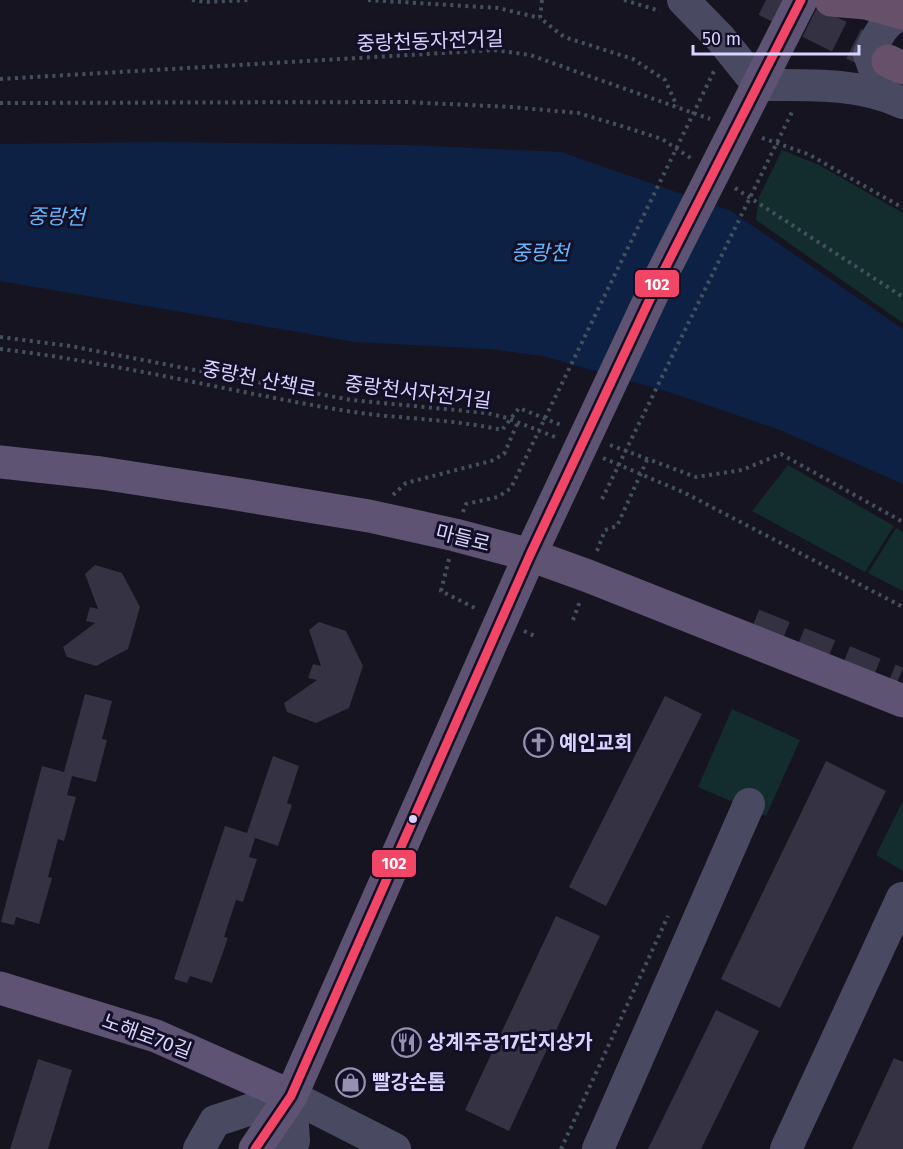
<svg xmlns="http://www.w3.org/2000/svg" width="903" height="1149" font-family="'Fira Sans','Noto Sans KR',sans-serif">
  <rect width="100%" height="100%" fill="#161421"/>
  <path fill="#132c2d" d="M 782,150 L 819,165 L 903,213 L 903,323 L 756,220 L 759,197 Z
    M 788,465 L 894,526 L 865,572 L 752,511 Z
    M 896,528 L 903,532 L 903,591 L 868,573 Z
    M 732,709 L 800,740 L 766,816 L 698,787 Z
    M 903,801 L 903,871 L 876,855 Z"/>
  <path fill="#0d2144" d="M 161,142 L 409,145 L 561,152 L 731,211 L 903,329 L 903,484 L 780,430 L 675,394 L 543,356 L 489,349 L 356,342 L 0,281 L 0,144 Z"/>
  <path fill="#343243" d="M 95,565 L 122,573 L 140,607 L 128,649 L 96,666 L 67,657 L 63,647 L 95,623 L 86,621 L 90,607 L 98,609 L 85,574 Z
    M 319,622 L 346,631 L 363,666 L 349,708 L 316,723 L 287,712 L 284,703 L 317,680 L 308,678 L 313,664 L 321,666 L 309,630 Z
    M 85,694 L 112,701 L 102,739 L 107,740 L 96,782 L 72,776 L 67,795 L 76,797 L 64,841 L 58,839 L 48,877 L 52,878 L 39,924 L 16,917 L 14,925 L 1,922 L 42,766 L 64,772 Z
    M 665,696 L 702,714 L 606,906 L 569,887 Z
    M 273,756 L 299,766 L 287,803 L 292,805 L 278,846 L 255,838 L 249,857 L 257,859 L 243,902 L 236,900 L 224,937 L 228,938 L 212,983 L 190,976 L 187,983 L 174,979 L 225,826 L 247,833 Z
    M 826,761 L 886,791 L 780,1008 L 721,979 Z
    M 556,916 L 600,936 L 509,1131 L 465,1110 Z
    M 716,1010 L 759,1031 L 701,1149 L 648,1149 Z
    M 894,1058 L 903,1062 L 903,1149 L 852,1149 Z
    M 38,1059 L 72,1070 L 48,1149 L 10,1149 Z"/>
  <g fill="none" stroke-linecap="round" stroke-linejoin="round">
    <path stroke="#333142" stroke-width="33" stroke-dasharray="33 16" stroke-linecap="butt" d="M 766,0 L 888,61
      M 753,625 L 897,683"/>
    <path stroke="#44505f" stroke-width="4" stroke-dasharray="3 4.5" stroke-linecap="butt" d="M 192,0 L 206,2 L 249,0
      M 368,0 L 498,8 L 540,18
      M 542,0 L 540,18 L 564,37 L 633,59 L 665,80 L 677,106
      M 624,0 L 660,11
      M 0,79 L 494,50 L 530,55 L 710,119
      M 0,103 L 406,102 L 511,107 L 578,113 L 615,124 L 662,139 L 692,159
      M 762,138 L 808,154 L 903,208
      M 735,188 L 903,297
      M 0,337 L 70,346 L 351,400 L 487,413 L 507,418 L 555,437
      M 0,349 C 119,363 235,393 353,412 C 402,419 453,419 502,430 L 519,408 L 561,425
      M 610,445 L 696,477 L 742,470 L 781,454 L 903,522
      M 603,458 L 685,493 L 903,607
      M 393,495 L 406,483 L 491,461 L 504,454 L 518,422
      M 602,499 L 792,112
      M 463,512 L 466,504 L 498,497 L 511,488 L 714,71
      M 597,551 L 605,530 L 617,526 L 647,460
      M 449,559 L 441,591 L 477,609
      M 573,620 L 580,601
      M 524,631 L 537,637
      M 561,1149 L 668,916"/>
    <path stroke="#4a4962" stroke-width="32" d="M 683,0 L 721,39 L 758,85 C 806,85 858,82 903,103
      M 883,95 L 869,54 C 877,38 884,19 903,15
      M 291,1096 L 395,1149
      M 199,1149 L 215,1121 L 291,1096
      M 290,1149 L 294,1141 L 291,1096
      M 598,1149 L 749,804
      M 786,1149 L 902,898"/>
    <path stroke="#5e5373" stroke-width="33" d="M 0,462 L 101,473 L 230,493 L 369,516 L 455,535 L 530,555 L 588,576 L 903,701
      M 0,988 L 156,1036 L 291,1096
      M 255,1149 L 291,1096 L 530,555 L 657,284 L 801,0"/>
    <path stroke="#67516a" stroke-width="33" d="M 831,0 L 866,3 L 903,13
      M 888,61 L 903,68"/>
    <defs>
      <path id="bus-1" d="M 255,1149 L 291,1096 L 530,555 L 657,284 L 801,0"/>
    </defs>
    <use href="#bus-1" stroke="#130f26" stroke-width="14"/>
    <use href="#bus-1" stroke="#f34667" stroke-width="9"/>
  </g>
  <defs>
    <symbol id="church-ring" viewBox="-11 -11 22 22"><circle r="9.5" fill="#130f26" stroke="#9591b1" stroke-width="1.5"/><path d="M-1.2-6h2.4v3.5h3.3v2.4h-3.3V6h-2.4V-.1h-3.3v-2.4h3.3Z" fill="#9591b1"/></symbol>
    <symbol id="restaurant-ring" viewBox="-11 -11 22 22"><circle r="9.5" fill="#130f26" stroke="#9591b1" stroke-width="1.5"/><path d="M-5-6h1v4h1v-4h1v4h1v-4h1v5L-1.5 .5V6h-2V.5L-5-1ZM5-6V6H3V1.5H1.5Q1.5-4 5-6Z" fill="#9591b1"/></symbol>
    <symbol id="shop-ring" viewBox="-11 -11 22 22"><circle r="9.5" fill="#130f26" stroke="#9591b1" stroke-width="1.5"/><path d="M-5-2.5h2.3a2.7 3.5 0 0 1 5.4 0H5L5.5 6h-11ZM-1.5-2.5h3a1.5 2.3 0 0 0-3 0Z" fill="#9591b1"/></symbol>
  </defs>
  <g fill-rule="evenodd">
    <use href="#church-ring" x="522" y="726" width="33" height="33"/>
    <use href="#restaurant-ring" x="390" y="1026" width="33" height="33"/>
    <use href="#shop-ring" x="334" y="1066" width="33" height="33"/>
  </g>
  <circle fill="#d9d4ff" stroke="#130f26" stroke-width="2" cx="413" cy="819" r="5"/>
  <g text-anchor="middle" dominant-baseline="central" stroke-width="6" stroke-linejoin="round" paint-order="stroke">
    <g font-size="20" fill="#d9d4ff" stroke="#130f26">
      <text transform="translate(430 41) rotate(-2)">중랑천동자전거길</text>
      <text transform="translate(259 379) rotate(11)">중랑천 산책로</text>
      <text transform="translate(418 392) rotate(7)">중랑천서자전거길</text>
      <text transform="translate(463 538) rotate(14)">마들로</text>
      <text transform="translate(147 1036) rotate(20)">노해로70길</text>
    </g>
    <g font-size="20" font-weight="bold" fill="#d9d4ff" stroke="#130f26" text-anchor="start">
      <text x="559" y="743">예인교회</text>
      <text x="427" y="1042">상계주공17단지상가</text>
      <text x="372" y="1082">빨강손톱</text>
    </g>
    <g font-size="21" font-style="italic" fill="#62b6ff" stroke="#130f26">
      <text transform="translate(56 217) rotate(1)">중랑천</text>
      <text x="540" y="253">중랑천</text>
    </g>
  </g>
  <g stroke="#130f26" stroke-width="2">
    <rect x="634" y="269" width="46" height="29" rx="6" fill="#f34667"/>
    <rect x="371" y="849" width="46" height="29" rx="6" fill="#f34667"/>
  </g>
  <g font-size="16" text-anchor="middle" font-weight="bold" fill="#fff">
    <text x="657" y="290">102</text>
    <text x="394" y="869">102</text>
  </g>
  <path d="M693 45v9h166v-9" fill="none" stroke="#d9d4ff" stroke-width="3"/>
  <text x="702" y="45" font-size="18" fill="#d9d4ff" stroke="#130f26" stroke-width="4.5" paint-order="stroke">50 m</text>
</svg>
